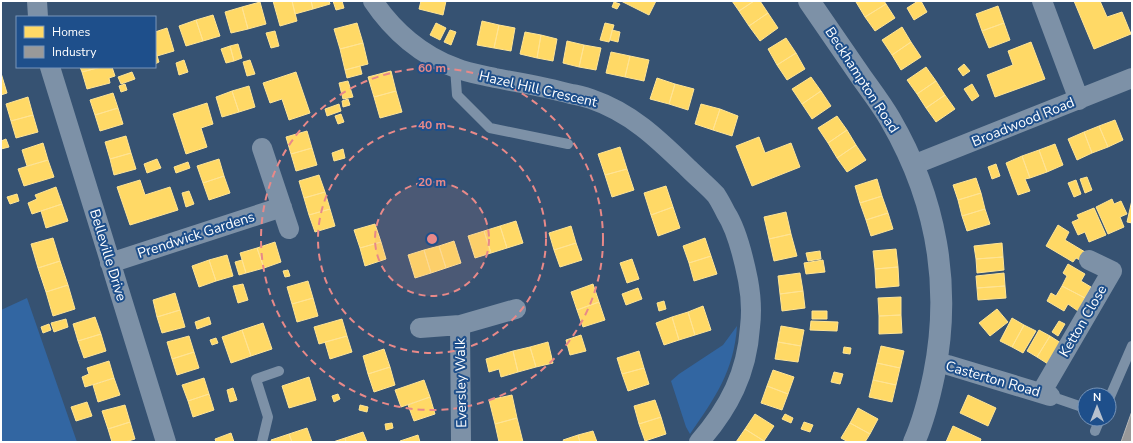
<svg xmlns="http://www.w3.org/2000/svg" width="1133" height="443" font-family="'Nunito Sans',sans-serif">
  <rect width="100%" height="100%" fill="#365272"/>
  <path fill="#3266a2" d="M 27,298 L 70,422 L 77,442 L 1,442 L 1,310 Z
    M 737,326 C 734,371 715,398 690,434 L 686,427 L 671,381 L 679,374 L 723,345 Z"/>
  <path fill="#ffd966" stroke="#ffe494" d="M 273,1 L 292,1 L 297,21 L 280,26 Z
    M 292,1 L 311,1 L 313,9 L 295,14 Z
    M 311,1 L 329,1 L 330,4 L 313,9 Z
    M 333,1 L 342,1 L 344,8 L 336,10 Z
    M 421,1 L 446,1 L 443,15 L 419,9 Z
    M 621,1 L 656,1 L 649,15 Z
    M 732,1 L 754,1 L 739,11 Z
    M 754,1 L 760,1 L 768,13 L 749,26 L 739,11 Z
    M 859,1 L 884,1 L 886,4 L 865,17 L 856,2 Z
    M 918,1 L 921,1 L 927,12 L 914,20 L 907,8 Z
    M 1074,1 L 1100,1 L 1107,17 L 1122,12 L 1131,34 L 1094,49 Z
    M 260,2 L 266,24 L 248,29 L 242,7 Z
    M 614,2 L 620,4 L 617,9 L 612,7 Z
    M 886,4 L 895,18 L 875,31 L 865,17 Z
    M 998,6 L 1004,23 L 982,31 L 976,14 Z
    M 242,7 L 248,29 L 231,33 L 225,12 Z
    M 768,13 L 778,28 L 760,41 L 749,26 Z
    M 213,15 L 220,36 L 203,41 L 196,20 Z
    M 196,20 L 203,41 L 186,46 L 179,26 Z
    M 482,21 L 499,25 L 494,48 L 477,45 Z
    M 357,23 L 363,43 L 340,49 L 334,29 Z
    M 436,23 L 446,28 L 440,40 L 430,35 Z
    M 605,23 L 614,25 L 609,42 L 600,40 Z
    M 1004,23 L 1010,40 L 989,48 L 982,31 Z
    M 499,25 L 515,28 L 511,51 L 494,48 Z
    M 902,27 L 911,42 L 892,55 L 882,40 Z
    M 167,28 L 174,51 L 157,56 L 155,49 L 155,32 Z
    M 450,30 L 456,32 L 451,45 L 444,42 Z
    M 612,30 L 620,32 L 618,42 L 610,40 Z
    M 275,31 L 279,46 L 271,48 L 266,33 Z
    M 525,32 L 541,35 L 537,58 L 520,54 Z
    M 541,35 L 557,39 L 553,61 L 537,58 Z
    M 786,38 L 796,53 L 777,65 L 768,49 Z
    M 567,41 L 584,45 L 579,67 L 563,63 Z
    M 911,42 L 921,57 L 901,70 L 892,55 Z
    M 1031,42 L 1045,79 L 995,97 L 987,75 L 1013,65 L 1008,51 Z
    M 363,43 L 368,64 L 345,70 L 340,49 Z
    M 238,44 L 242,58 L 234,61 L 230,46 Z
    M 584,45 L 601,48 L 596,70 L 579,67 Z
    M 230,46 L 234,61 L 226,63 L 221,49 Z
    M 155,49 L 159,62 L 155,64 Z
    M 611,52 L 630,56 L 625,77 L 606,73 Z
    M 796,53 L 805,69 L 787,80 L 777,65 Z
    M 630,56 L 649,60 L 644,81 L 625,77 Z
    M 184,60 L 188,72 L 179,75 L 176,63 Z
    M 250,60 L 255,74 L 247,76 L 243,62 Z
    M 964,64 L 970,71 L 963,76 L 958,69 Z
    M 360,66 L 362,74 L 347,78 L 345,70 Z
    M 80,67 L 101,67 L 82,72 Z
    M 101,67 L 112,67 L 115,76 L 109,78 L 110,83 L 87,89 L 82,72 Z
    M 926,67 L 936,81 L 917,94 L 907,80 Z
    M 391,71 L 396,91 L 374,97 L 368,77 Z
    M 132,72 L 135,79 L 121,84 L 118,77 Z
    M 296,72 L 310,113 L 289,120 L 282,99 L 270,103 L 263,83 Z
    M 1,73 L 7,93 L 1,95 Z
    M 811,77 L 821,91 L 802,104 L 792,89 Z
    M 657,78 L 675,84 L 669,104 L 650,99 Z
    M 348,81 L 353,97 L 343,99 L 339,83 Z
    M 936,81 L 945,95 L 926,108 L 917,94 Z
    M 125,84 L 127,90 L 121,92 L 119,86 Z
    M 675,84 L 694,89 L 688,110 L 669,104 Z
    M 972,84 L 979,96 L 972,101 L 964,89 Z
    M 249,86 L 255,107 L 239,112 L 232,91 Z
    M 232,91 L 239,112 L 222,117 L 216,97 Z
    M 396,91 L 402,112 L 380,118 L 374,97 Z
    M 821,91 L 831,106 L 812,119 L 802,104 Z
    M 113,93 L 118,108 L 95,115 L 90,100 Z
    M 945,95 L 955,109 L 936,122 L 926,108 Z
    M 28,97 L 33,115 L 11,121 L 6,104 Z
    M 348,99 L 350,105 L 343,107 L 342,101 Z
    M 207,103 L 213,124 L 201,128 L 207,147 L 186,154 L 173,114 Z
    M 339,104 L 341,111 L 327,116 L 325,109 Z
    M 701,104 L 720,109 L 713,130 L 695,124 Z
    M 118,108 L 123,124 L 100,131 L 95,115 Z
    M 720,109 L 738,116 L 732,136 L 713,130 Z
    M 341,114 L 344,122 L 338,124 L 335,116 Z
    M 33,115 L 38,132 L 16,138 L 11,121 Z
    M 837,116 L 847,130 L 828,143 L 818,128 Z
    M 1115,120 L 1123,140 L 1108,147 L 1099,126 Z
    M 1099,126 L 1108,147 L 1092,153 L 1084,132 Z
    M 847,130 L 856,145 L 837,158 L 828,143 Z
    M 307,131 L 312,148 L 291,154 L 286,137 Z
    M 1084,132 L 1092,153 L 1077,160 L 1068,139 Z
    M 126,136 L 131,153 L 110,159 L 105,142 Z
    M 759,137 L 765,153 L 791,143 L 800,167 L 752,186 L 736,146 Z
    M 6,139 L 9,147 L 1,149 L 1,141 Z
    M 43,143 L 48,160 L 27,166 L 22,150 Z
    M 1055,144 L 1063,165 L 1047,172 L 1039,150 Z
    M 856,145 L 866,160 L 847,172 L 837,158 Z
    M 620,147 L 627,169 L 605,175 L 598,154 Z
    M 312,148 L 317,165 L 296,171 L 291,154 Z
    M 343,149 L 345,158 L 334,161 L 332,153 Z
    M 1039,150 L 1047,172 L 1030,178 L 1022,156 Z
    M 131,153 L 136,169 L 114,175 L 110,159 Z
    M 1022,156 L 1030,178 L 1025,179 L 1030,191 L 1018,195 L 1006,163 Z
    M 157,159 L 161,168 L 147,173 L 144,164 Z
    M 219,159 L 224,176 L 203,183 L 197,166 Z
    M 48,160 L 54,177 L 24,186 L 18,169 Z
    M 188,162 L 190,168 L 176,173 L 174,167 Z
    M 996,164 L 1000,176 L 992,179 L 988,167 Z
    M 627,169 L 634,190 L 612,197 L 605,175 Z
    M 319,175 L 325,192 L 304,198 L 299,181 Z
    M 224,176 L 230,193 L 209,200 L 203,183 Z
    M 1087,177 L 1092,190 L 1085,193 L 1080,179 Z
    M 976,178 L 981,193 L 958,200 L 953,185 Z
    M 877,179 L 882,196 L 860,203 L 855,186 Z
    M 140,180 L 145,195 L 170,187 L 178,210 L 130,225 L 117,187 Z
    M 1076,180 L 1081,194 L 1074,197 L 1068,183 Z
    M 666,186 L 673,207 L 651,215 L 644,193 Z
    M 56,187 L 62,204 L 32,214 L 28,203 L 37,199 L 35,195 Z
    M 189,191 L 194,204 L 186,207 L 182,193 Z
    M 325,192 L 330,209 L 309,215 L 304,198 Z
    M 981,193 L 985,209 L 962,216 L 958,200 Z
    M 17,194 L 19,201 L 10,204 L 7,197 Z
    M 882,196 L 888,213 L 866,220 L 860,203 Z
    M 1112,199 L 1114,204 L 1121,201 L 1127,214 L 1120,217 L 1124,227 L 1108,234 L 1096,207 Z
    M 1132,200 L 1132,223 L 1127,222 Z
    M 62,204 L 68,221 L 46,228 L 41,211 Z
    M 673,207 L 680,228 L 658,236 L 651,215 Z
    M 1094,208 L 1106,235 L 1089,242 L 1085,232 L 1078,235 L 1072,222 L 1079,219 L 1077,215 Z
    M 330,209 L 335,226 L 315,232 L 309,215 Z
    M 985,209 L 990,224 L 967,231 L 962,216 Z
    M 786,212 L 791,234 L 769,239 L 764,217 Z
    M 888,213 L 893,229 L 871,236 L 866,220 Z
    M 516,221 L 523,243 L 507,248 L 500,226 Z
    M 375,224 L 381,242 L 360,248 L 354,230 Z
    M 1058,225 L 1069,232 L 1065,240 L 1085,252 L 1080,260 L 1076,258 L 1073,262 L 1046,246 Z
    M 500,226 L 507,248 L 491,253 L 484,231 Z
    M 571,226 L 576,243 L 554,250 L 549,233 Z
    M 484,231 L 491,253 L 475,258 L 468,236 Z
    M 791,234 L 797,256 L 774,261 L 769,239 Z
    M 53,238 L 60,261 L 38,268 L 31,244 Z
    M 705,238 L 711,256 L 689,263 L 683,246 Z
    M 454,241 L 461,263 L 446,268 L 439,246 Z
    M 275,242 L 281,262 L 264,268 L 257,248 Z
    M 381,242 L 386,259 L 365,266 L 360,248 Z
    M 576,243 L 582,260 L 560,267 L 554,250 Z
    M 1002,243 L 1003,257 L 976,259 L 974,246 Z
    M 439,246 L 446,268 L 431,273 L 424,250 Z
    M 257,248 L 264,268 L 246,273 L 240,253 Z
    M 896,249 L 898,267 L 875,269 L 873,251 Z
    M 424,250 L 431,273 L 415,278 L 408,255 Z
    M 820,251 L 821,259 L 808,261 L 806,253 Z
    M 227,255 L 233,276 L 216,281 L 209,260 Z
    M 711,256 L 717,274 L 694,281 L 689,263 Z
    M 1003,257 L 1004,270 L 977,273 L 976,259 Z
    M 632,259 L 639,279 L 627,283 L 620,263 Z
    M 209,260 L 216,281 L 199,287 L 192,266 Z
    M 242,260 L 246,273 L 239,275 L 235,262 Z
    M 823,260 L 825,272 L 806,274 L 804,263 Z
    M 60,261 L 68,285 L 46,292 L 38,268 Z
    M 1068,264 L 1085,274 L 1081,281 L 1091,287 L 1085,298 L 1062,286 L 1067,276 L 1063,273 Z
    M 898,267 L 899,286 L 876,288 L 875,269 Z
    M 288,270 L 290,276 L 285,277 L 283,271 Z
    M 800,273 L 803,291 L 780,294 L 778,276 Z
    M 1004,273 L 1005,286 L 977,288 L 976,276 Z
    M 308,281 L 313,298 L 292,304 L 287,287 Z
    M 243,284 L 248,300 L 238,303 L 233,286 Z
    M 593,284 L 599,302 L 577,310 L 571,292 Z
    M 68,285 L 75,309 L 53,316 L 46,292 Z
    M 1005,286 L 1006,298 L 978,300 L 977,288 Z
    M 1062,286 L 1085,298 L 1078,311 L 1068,304 L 1064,311 L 1047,301 L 1051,293 L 1056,296 Z
    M 638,288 L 642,299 L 626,305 L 622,294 Z
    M 803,291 L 805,308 L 782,311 L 780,294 Z
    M 175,293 L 180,310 L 157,317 L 153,300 Z
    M 901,297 L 901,315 L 879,316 L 878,298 Z
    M 313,298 L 318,316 L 297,322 L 292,304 Z
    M 664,301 L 666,309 L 659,311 L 657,303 Z
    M 599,302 L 605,320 L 583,327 L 577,310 Z
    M 703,306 L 711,330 L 695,335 L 688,312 Z
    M 997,309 L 1008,322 L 990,336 L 979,323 Z
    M 180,310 L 185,327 L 162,333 L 157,317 Z
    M 812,311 L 827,311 L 827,319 L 812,319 Z
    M 688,312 L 695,335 L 679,340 L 672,317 Z
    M 901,315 L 902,333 L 879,334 L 879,316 Z
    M 95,317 L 101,334 L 78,341 L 73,324 Z
    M 209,317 L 211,324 L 197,329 L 195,322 Z
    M 672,317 L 679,340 L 664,345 L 656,323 Z
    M 1012,318 L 1024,325 L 1012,347 L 1000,341 Z
    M 66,319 L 68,327 L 54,332 L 51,323 Z
    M 342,319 L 347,336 L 319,344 L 314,327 Z
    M 811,321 L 838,322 L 837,331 L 810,330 Z
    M 1059,321 L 1065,324 L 1058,336 L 1052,332 Z
    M 263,323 L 272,349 L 251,356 L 242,330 Z
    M 49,324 L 51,330 L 43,333 L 41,327 Z
    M 1024,325 L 1036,331 L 1023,353 L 1012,347 Z
    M 781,326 L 804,330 L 801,346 L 778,342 Z
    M 242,330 L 251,356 L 231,363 L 222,337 Z
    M 1039,330 L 1050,336 L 1037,357 L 1027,351 Z
    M 101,334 L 106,351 L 84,358 L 78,341 Z
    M 581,335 L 586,351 L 570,355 L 566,340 Z
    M 189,336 L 194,352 L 172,359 L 167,342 Z
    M 347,336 L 352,352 L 330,359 L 325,342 Z
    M 1050,336 L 1061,343 L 1048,364 L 1037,357 Z
    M 216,338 L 218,343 L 212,345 L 210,340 Z
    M 548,342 L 553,363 L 536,367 L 530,347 Z
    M 778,342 L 801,346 L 798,362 L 775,359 Z
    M 881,346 L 904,351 L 900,368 L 877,363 Z
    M 530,347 L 536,367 L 518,372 L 513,351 Z
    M 844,347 L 851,348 L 850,354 L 843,353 Z
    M 384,349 L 390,367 L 368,374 L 363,356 Z
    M 513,351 L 518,372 L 501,377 L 499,369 L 489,372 L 486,359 Z
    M 639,351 L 644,368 L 622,374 L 617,358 Z
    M 194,352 L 199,368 L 177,375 L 172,359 Z
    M 109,361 L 114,378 L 85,387 L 82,377 L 89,374 L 87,368 Z
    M 877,363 L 900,368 L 896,385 L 873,380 Z
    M 390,367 L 395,385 L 374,392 L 368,374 Z
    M 644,368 L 649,384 L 628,391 L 622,374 Z
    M 773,370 L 794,377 L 788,394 L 767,386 Z
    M 834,372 L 843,374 L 840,384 L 831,382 Z
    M 309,377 L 316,400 L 289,408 L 282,386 Z
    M 114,378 L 120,395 L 98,402 L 93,385 Z
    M 204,378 L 209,394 L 188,401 L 182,385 Z
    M 424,380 L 430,397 L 401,407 L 395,390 Z
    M 873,380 L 896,385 L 892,402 L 869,397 Z
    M 767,386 L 788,394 L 782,410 L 761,403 Z
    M 233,388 L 237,400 L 230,402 L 227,390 Z
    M 209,394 L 214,410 L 193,417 L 188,401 Z
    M 338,394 L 340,399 L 334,402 L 332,396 Z
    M 512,395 L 517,418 L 495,424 L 489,400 Z
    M 968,395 L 996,408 L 988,426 L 960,413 Z
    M 430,397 L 435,414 L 414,421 L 408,405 Z
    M 655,400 L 661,417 L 639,424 L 634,406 Z
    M 87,402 L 92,416 L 76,421 L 71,407 Z
    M 125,405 L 130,422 L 108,429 L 102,411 Z
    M 360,405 L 368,407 L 367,412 L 359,410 Z
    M 858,408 L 878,419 L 870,434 L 850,423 Z
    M 755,414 L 774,426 L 764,441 L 745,429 Z
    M 785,414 L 793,418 L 791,423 L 782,419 Z
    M 661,417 L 666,434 L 645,441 L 639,424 Z
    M 517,418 L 523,442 L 499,442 L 495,424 Z
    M 130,422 L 135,439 L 125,442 L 112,442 L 108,429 Z
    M 804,422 L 813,425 L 810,432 L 801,429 Z
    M 392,423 L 393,428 L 386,430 L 385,424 Z
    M 850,423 L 870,434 L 865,442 L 848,442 L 841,438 Z
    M 953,426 L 981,439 L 980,442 L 946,442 Z
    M 307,428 L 312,442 L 292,442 L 289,434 Z
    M 745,429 L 764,441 L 763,442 L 736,442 Z
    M 593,431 L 597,442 L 580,442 L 578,435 Z
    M 363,432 L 367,442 L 346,442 L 345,438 Z
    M 231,433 L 234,442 L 216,442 L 215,439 Z
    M 289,434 L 292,442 L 272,442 L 271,440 Z
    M 418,435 L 420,442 L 400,442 L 400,441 Z
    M 578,435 L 580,442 L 564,442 L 563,440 Z
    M 345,438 L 346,442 L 333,442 Z"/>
  <path fill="#999" stroke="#b8b8b8" d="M 1132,411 L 1132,442 L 1121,442 Z"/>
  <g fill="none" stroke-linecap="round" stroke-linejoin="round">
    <path stroke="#7d91a7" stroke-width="10" d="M 455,68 L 457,95 L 490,128 L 568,144
      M 1050,396 L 1085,408
      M 1109,399 L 1132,346
      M 1095,431 L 1100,419
      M 262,442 L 268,417 L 256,379 L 279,371"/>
    <path stroke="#7d91a7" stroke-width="20" d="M 37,1 L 38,17
      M 373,1 C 393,31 422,56 456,68 C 468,73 482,75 495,78 C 521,83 546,87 571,94 C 578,95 585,97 591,99 C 632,113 659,140 689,169 C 698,178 708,186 716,195 C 720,201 723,207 726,213 C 737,230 744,260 748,280 C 751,296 752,311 750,327 C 747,373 729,408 699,442
      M 1042,1 L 1079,100
      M 50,67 L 166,442
      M 262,148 L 289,229
      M 913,165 L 1132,78
      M 110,263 L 282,207
      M 460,325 L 461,442
      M 420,328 L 460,325 L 516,309
      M 936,363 L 948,365 L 1050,396
      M 1041,393 L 1112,271 L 1089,260"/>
    <path stroke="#7d91a7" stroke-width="22" d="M 809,1 C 827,27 845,53 862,78 C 872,92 882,105 890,119 C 936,198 952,285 934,375 C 929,399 924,420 914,442"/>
  </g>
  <circle cx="432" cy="239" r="57" fill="#e88989" fill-opacity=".12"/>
  <g fill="none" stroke="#e88989" stroke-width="2" stroke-dasharray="7 5">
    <circle cx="432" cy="239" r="57"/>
    <circle cx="432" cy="239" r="114"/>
    <circle cx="432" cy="239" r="171"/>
  </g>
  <g text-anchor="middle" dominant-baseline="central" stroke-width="4" stroke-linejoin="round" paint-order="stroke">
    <g font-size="14" fill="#fff" stroke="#1e4f8b">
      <text transform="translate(862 80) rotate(57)">Beckhampton Road</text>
      <text transform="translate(538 89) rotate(13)">Hazel Hill Crescent</text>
      <text transform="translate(1023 122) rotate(-22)">Broadwood Road</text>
      <text transform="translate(196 235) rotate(-18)">Prendwick Gardens</text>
      <text transform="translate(108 255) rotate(73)">Belleville Drive</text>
      <text transform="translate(1083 321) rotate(-60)">Ketton Close</text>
      <text transform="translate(993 379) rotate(16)">Casterton Road</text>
      <text transform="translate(461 383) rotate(-91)">Eversley Walk</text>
    </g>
  </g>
  <circle cx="432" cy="239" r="6" fill="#e88989" stroke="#1e4f8b" stroke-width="2"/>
  <g font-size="12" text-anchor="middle" font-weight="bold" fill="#e88989" stroke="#1e4f8b" stroke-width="4" stroke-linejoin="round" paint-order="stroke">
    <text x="432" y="72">60 m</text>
    <text x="432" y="129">40 m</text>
    <text x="432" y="186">20 m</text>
  </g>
  <rect width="1133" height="443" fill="none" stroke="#ffffff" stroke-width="4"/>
  <rect x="16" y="16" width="140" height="52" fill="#1e4f8b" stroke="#7895b9"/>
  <rect x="24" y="26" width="20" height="12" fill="#ffd966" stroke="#7895b9"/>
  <text x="52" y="36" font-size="12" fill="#ffffff">Homes</text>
  <rect x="24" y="46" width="20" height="12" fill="#999999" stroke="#7895b9"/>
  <text x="52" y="56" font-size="12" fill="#ffffff">Industry</text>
  <g transform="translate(1097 407)"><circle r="19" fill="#1e4f8b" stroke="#7895b9"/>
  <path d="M0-3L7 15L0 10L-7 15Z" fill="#b9c2ce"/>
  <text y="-6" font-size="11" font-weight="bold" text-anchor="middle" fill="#ffffff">N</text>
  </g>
</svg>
